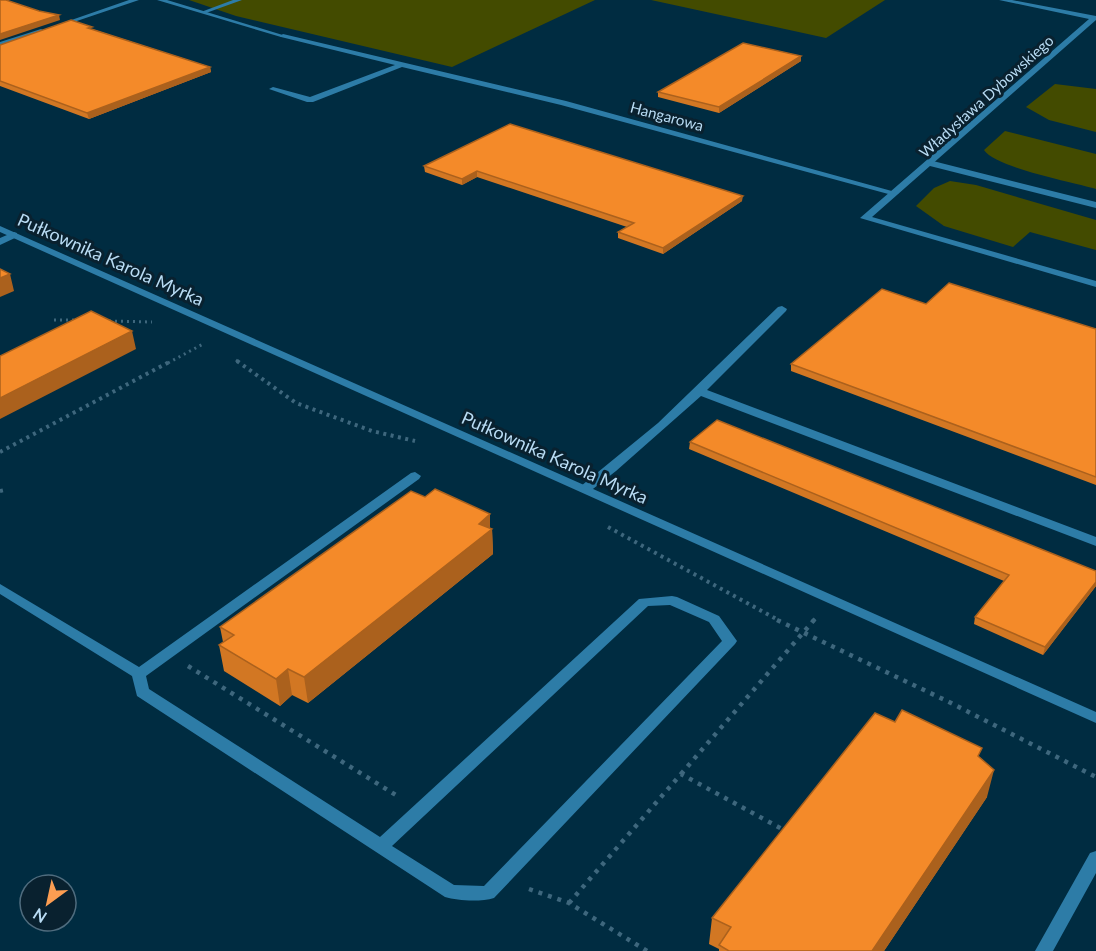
<svg xmlns="http://www.w3.org/2000/svg" width="1096" height="951" font-family="Lato,sans-serif">
  <rect width="100%" height="100%" fill="#002c41"/>
  <path fill="#434b00" d="M 189,0 L 595,0 L 452,67 L 236,16 Z
    M 651,0 L 885,0 L 826,38 Z
    M 1055,84 L 1096,89 L 1096,132 L 1049,120 L 1026,107 Z
    M 1005,131 L 1096,154 L 1096,189 C 1073,182 996,168 984,150 Z
    M 950,181 L 976,185 L 1096,220 L 1096,250 L 1030,232 L 1013,247 L 944,226 L 916,206 L 934,188 Z"/>
  <g fill="none" stroke-linecap="round" stroke-linejoin="round">
    <path stroke="#3e677d" stroke-width="3" stroke-dasharray="2 4" stroke-linecap="butt" d="M 54,320 L 77,320
      M 109,321 L 152,322
      M 236,360 L 240,363
      M 168,363 L 203,344"/>
    <path stroke="#3e677d" stroke-width="4" stroke-dasharray="3 4.5" stroke-linecap="butt" d="M 237,361 L 296,403 L 372,431 L 415,441
      M 0,452 L 171,361
      M 0,491 L 5,490
      M 608,527 L 780,621
      M 813,621 L 816,618"/>
    <path stroke="#3e677d" stroke-width="4.5" stroke-dasharray="4 6" stroke-linecap="butt" d="M 777,620 L 947,701 L 1096,777
      M 188,666 L 399,797
      M 681,774 L 814,620
      M 529,889 L 569,903 L 647,951
      M 569,903 L 681,774 L 782,829"/>
    <path fill="#2d7ca7" fill-rule="evenodd" d="M 129,0 L 139,0 L 62,26 L 57,25 Z
      M 233,0 L 242,0 L 206,13 L 201,12 Z
      M 41,29 L 43,30 L 43,32 L 0,46 L 0,42 Z
      M 283,34 L 566,101 L 899,193 L 892,195 L 561,105 L 402,67 L 313,102 L 307,102 L 269,89 L 273,87 L 310,97 L 395,65 L 281,37 L 280,36 Z
      M 929,160 L 1096,202 L 1096,208 L 926,165 L 925,163 Z
      M 14,232 L 17,233 L 17,237 L 0,245 L 0,238 Z
      M 782,306 L 787,309 L 786,311 L 707,390 L 1096,537 L 1096,546 L 701,396 L 616,471 L 589,492 L 581,492 L 579,489 L 581,486 L 658,423 L 778,307 Z
      M 415,472 L 421,476 L 419,479 L 146,676 L 149,689 L 380,837 L 639,599 L 672,596 L 677,597 L 719,616 L 737,641 L 735,644 L 494,898 C 481,902 458,901 445,897 L 137,696 L 132,676 L 0,594 L 0,584 L 139,667 L 411,473 ZM 670,605 L 709,622 L 722,641 L 484,886 L 454,885 L 392,846 L 648,606 Z"/>
    <path fill="#2d7ca7" fill-rule="evenodd" d="M 157,0 L 167,0 L 286,36 L 281,37 Z
      M 999,0 L 1012,0 L 1096,16 L 1096,20 L 872,217 L 1096,281 L 1096,287 L 860,218 L 1089,19 Z
      M 0,226 L 1096,712 L 1096,723 L 0,232 Z
      M 1096,851 L 1096,873 L 1053,951 L 1035,951 L 1090,853 Z"/>
  </g>
  <path fill="#d27723" d="M 92,29 L 210,67 L 211,72 L 89,119 L 0,86 L 0,45 Z
    M 801,56 L 801,61 L 719,113 L 658,97 L 658,92 Z
    M 510,124 L 742,201 L 663,254 L 618,238 L 618,232 L 627,227 L 477,177 L 462,185 L 425,172 L 424,166 Z
    M 926,304 L 1096,329 L 1096,485 L 791,371 L 791,364 Z
    M 690,442 L 1096,571 L 1096,586 L 1043,655 L 974,624 L 975,617 L 1004,581 L 689,449 Z
    M 425,497 L 490,514 L 490,528 L 492,529 L 493,554 L 308,703 L 292,695 L 280,706 L 224,671 L 219,645 L 223,642 L 220,627 Z
    M 980,757 L 987,797 L 884,951 L 719,951 L 719,949 L 709,944 L 712,918 Z"/>
  <path fill="#ab611d" d="M 59,15 L 60,20 L 0,40 L 0,34 Z
    M 801,56 L 801,61 L 719,113 L 719,107 Z
    M 210,67 L 211,72 L 89,119 L 87,113 Z
    M 477,171 L 477,177 L 462,185 L 462,179 Z
    M 743,196 L 742,201 L 663,254 L 663,248 Z
    M 10,274 L 14,291 L 0,297 L 0,278 Z
    M 132,331 L 136,349 L 0,419 L 0,398 Z
    M 490,514 L 490,531 L 492,529 L 493,554 L 308,703 L 304,677 Z
    M 1096,582 L 1096,586 L 1043,655 L 1045,647 Z
    M 288,669 L 292,695 L 280,706 L 276,679 Z
    M 994,770 L 987,797 L 884,951 L 872,951 Z"/>
  <path fill="#f48a29" stroke="#ab611d" stroke-width="1.5" d="M 0,0 L 6,0 L 39,11 L 59,15 L 0,34 Z
    M 71,20 L 92,27 L 88,28 L 210,67 L 87,113 L 0,81 L 0,45 Z
    M 743,43 L 801,56 L 719,107 L 658,92 Z
    M 510,124 L 743,196 L 663,248 L 618,232 L 634,223 L 477,171 L 462,179 L 424,166 Z
    M 0,269 L 10,274 L 0,278 Z
    M 949,283 L 1096,329 L 1096,477 L 791,364 L 882,289 L 926,304 Z
    M 91,311 L 132,331 L 0,398 L 0,356 Z
    M 717,420 L 1096,571 L 1096,582 L 1045,647 L 975,617 L 1009,575 L 690,442 Z
    M 435,489 L 490,514 L 479,524 L 492,529 L 304,677 L 288,669 L 276,679 L 219,645 L 234,635 L 220,627 L 411,491 L 425,497 Z
    M 902,710 L 982,748 L 978,756 L 994,770 L 872,951 L 729,951 L 719,945 L 731,927 L 712,918 L 875,713 L 895,722 Z"/>
  <g text-anchor="middle" dominant-baseline="central" stroke-width="6" stroke-linejoin="round" paint-order="stroke">
    <g font-size="15" fill="#b9dcf4" stroke="#09212f">
      <text transform="translate(986 96) rotate(-42)">Władysława Dybowskiego</text>
      <text transform="translate(667 116) rotate(15)">Hangarowa</text>
    </g>
    <g font-size="18" fill="#b9dcf4" stroke="#09212f">
      <text transform="translate(111 259) rotate(24)">Pułkownika Karola Myrka</text>
      <text transform="translate(555 457) rotate(24)">Pułkownika Karola Myrka</text>
    </g>
  </g>
  <g transform="translate(48 903) rotate(213)"><circle r="28" fill="#09212f" stroke="#4f6c7e" stroke-width="1.5"/>
  <path d="M0-4.5L10 22L0 15L-10 22Z" fill="#fc9d52"/>
  <text y="-9" font-size="16" font-weight="bold" text-anchor="middle" fill="#b9dcf4">N</text>
  </g>
</svg>
